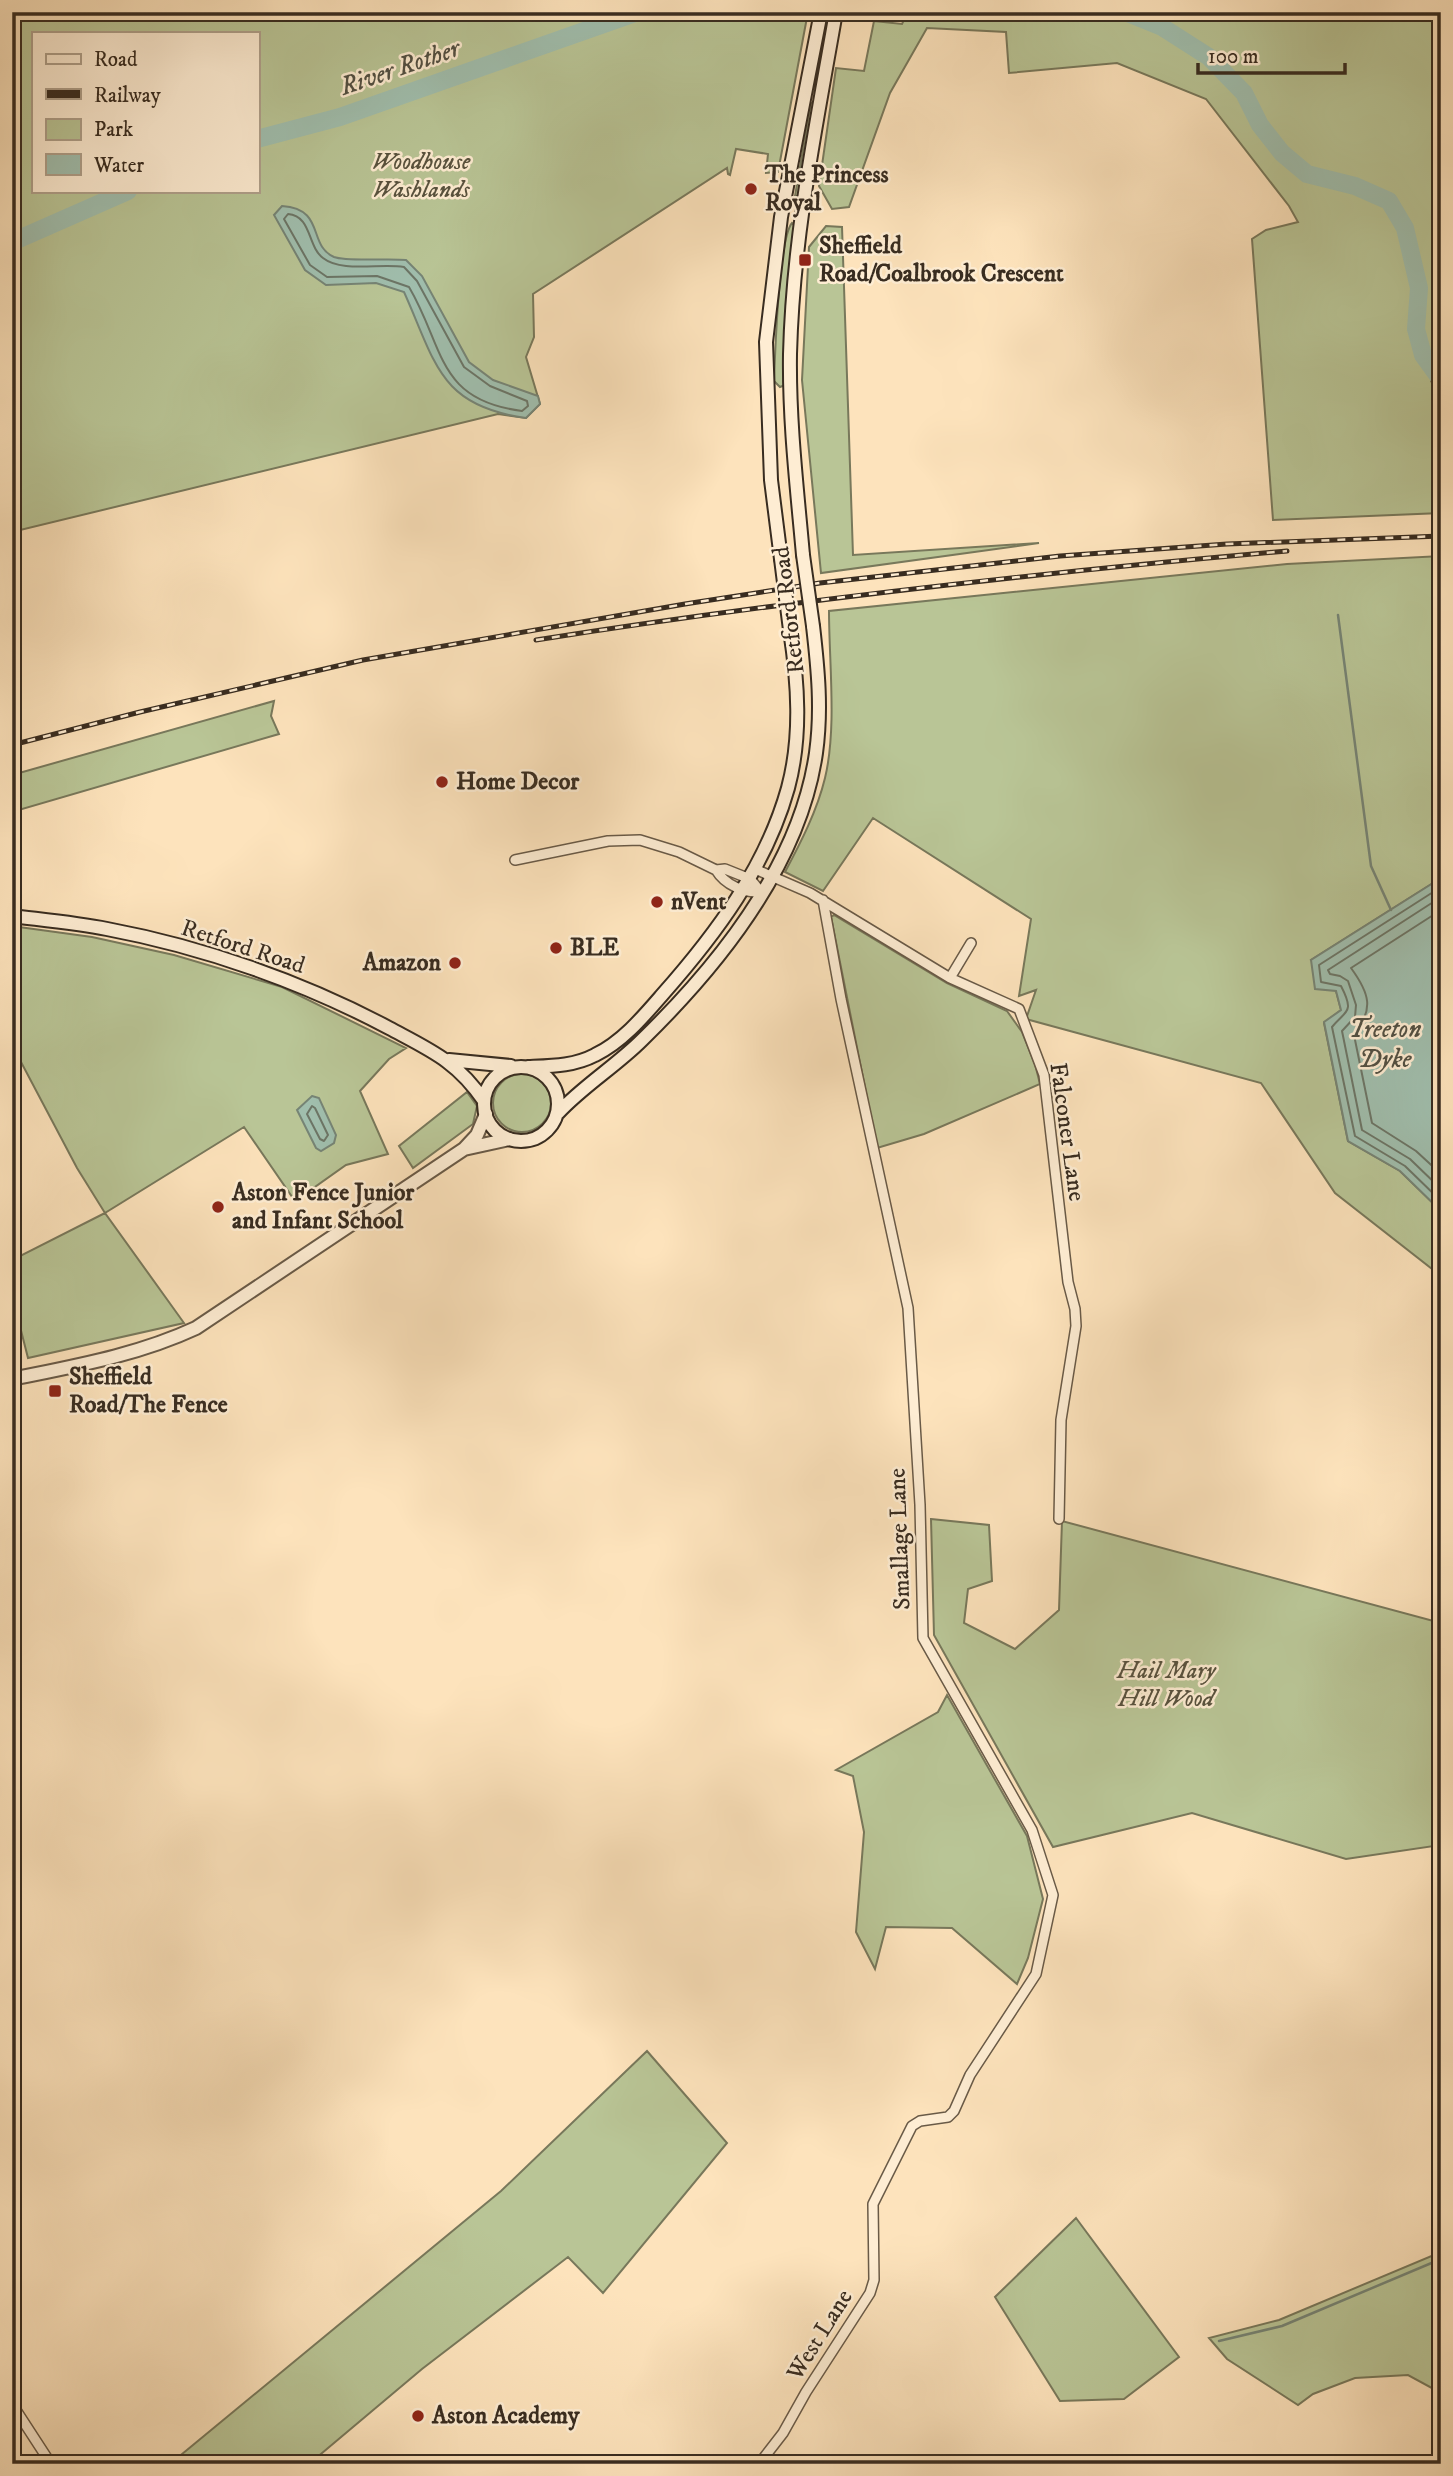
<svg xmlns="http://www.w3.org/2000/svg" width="1453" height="2476" font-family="'IM FELL DW Pica',serif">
  <rect width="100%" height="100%" fill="#fde3bc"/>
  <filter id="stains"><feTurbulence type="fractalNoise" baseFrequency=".00286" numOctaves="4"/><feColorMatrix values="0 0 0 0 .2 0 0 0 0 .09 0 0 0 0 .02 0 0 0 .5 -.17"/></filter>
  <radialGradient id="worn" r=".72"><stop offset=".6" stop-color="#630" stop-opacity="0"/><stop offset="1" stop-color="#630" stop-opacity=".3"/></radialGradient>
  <path fill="#b9c596" stroke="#78785b" stroke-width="2" fill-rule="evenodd" d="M 12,12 L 791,12 L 790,19 L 808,12 L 778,172 L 766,173 L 768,154 L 736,149 L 730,175 L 728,174 L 727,168 L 533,294 L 534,337 L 526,357 L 540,404 L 526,418 L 498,414 L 12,532 ZM 33,33 L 257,33 L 257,191 L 33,191 Z
    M 908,12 L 1441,12 L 1441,367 L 1431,381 L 1441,397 L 1441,513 L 1273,520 L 1252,239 L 1266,230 L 1298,222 L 1289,206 L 1206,99 L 1117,63 L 1009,73 L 1006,32 L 927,28 L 890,93 L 849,207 L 832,209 L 819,186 L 836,68 L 864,71 L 874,21 L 902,24 Z
    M 814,102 L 799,196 L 795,196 L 811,103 Z
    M 792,223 L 796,227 L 785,385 L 780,387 L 774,381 C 775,354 779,238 792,223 Z
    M 826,226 L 842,227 L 853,555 L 1039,543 L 821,573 L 802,380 L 809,247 Z
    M 1441,556 L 1441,878 L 1311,960 L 1336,991 L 1341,1010 L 1324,1023 L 1348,1141 L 1400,1171 L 1441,1211 L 1441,1276 L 1335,1193 L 1261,1083 L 1026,1019 L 1036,990 L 1019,996 L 1031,919 L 873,818 L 823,891 L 785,872 C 801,842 817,811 825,778 C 837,728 829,663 829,611 L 1287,564 Z
    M 274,701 L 271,716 L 279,734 L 12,812 L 12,775 Z
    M 834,915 L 947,983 L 1007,1011 L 1022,1032 L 1035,1064 L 1040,1084 L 924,1134 L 877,1148 L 831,917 Z
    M 19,927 L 92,937 L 174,955 L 282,987 L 406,1048 L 389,1059 L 360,1091 L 388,1154 L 346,1165 L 295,1201 L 244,1127 L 105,1213 L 184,1323 L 28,1358 L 12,1295 L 12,1260 L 105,1213 L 77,1168 L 12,1045 L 12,933 Z
    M493 1103a29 29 0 1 1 58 0a29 29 0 1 1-58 0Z
    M 467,1092 L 477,1106 L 473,1124 L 413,1168 L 399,1146 Z
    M 931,1519 L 989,1525 L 992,1581 L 968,1589 L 964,1623 L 1015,1649 L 1059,1610 L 1062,1521 L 1441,1623 L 1441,1845 L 1346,1859 L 1192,1813 L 1053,1847 L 934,1635 Z
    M 947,1695 L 1027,1836 L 1043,1899 L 1028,1958 L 1017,1984 L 952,1928 L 886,1927 L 875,1969 L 856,1932 L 864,1832 L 853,1776 L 836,1770 L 938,1712 Z
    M 647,2051 L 727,2143 L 603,2293 L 568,2257 L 422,2369 L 309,2464 L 170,2464 L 501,2191 Z
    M 1076,2218 L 1179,2357 L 1124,2399 L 1060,2401 L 995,2297 Z
    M 1441,2252 L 1441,2393 L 1408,2375 L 1355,2378 L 1313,2394 L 1298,2405 L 1227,2359 L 1209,2338 L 1279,2320 Z"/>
  <path fill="#a0bead" stroke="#768475" stroke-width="2" d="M 282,206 C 326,209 307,245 334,257 C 347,262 389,258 406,260 L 422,276 L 469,362 L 493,380 L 538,396 L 540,404 L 526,418 C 439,406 436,363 404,292 L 376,283 L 326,285 L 305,270 L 274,215 Z
    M 1441,878 L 1441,1211 L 1400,1171 L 1348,1141 L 1324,1022 L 1341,1010 L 1336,991 L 1315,989 L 1311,960 Z
    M 312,1096 L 319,1098 L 336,1135 L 334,1143 L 321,1151 L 316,1148 L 297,1110 Z"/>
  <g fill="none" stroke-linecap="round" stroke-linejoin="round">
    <path stroke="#6c7566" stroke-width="2" d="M 288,214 C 312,216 307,246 323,258 C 342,273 380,263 404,267 L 417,281 L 464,367 L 490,386 L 527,401 L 528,406 L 522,411 C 436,400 445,348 409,287 L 377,276 L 327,277 L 310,265 L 284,219 Z
      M 1441,887 L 1319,965 L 1321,982 L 1341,986 C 1355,1013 1346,1010 1332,1027 L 1355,1136 L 1405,1166 L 1441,1201
      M 1441,897 L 1328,970 L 1330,974 L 1340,976 L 1348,981 L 1356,1005 L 1355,1017 L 1342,1031 L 1362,1130 L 1410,1159 L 1441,1189
      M 1441,910 L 1351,968 C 1370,994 1374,1009 1354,1035 L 1372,1123 L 1416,1151 L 1441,1174
      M 312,1106 L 315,1108 L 328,1135 L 324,1141 L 320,1139 L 307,1114 Z"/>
    <path stroke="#768475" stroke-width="2.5" d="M 1338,615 L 1371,866 L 1391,910
      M 1219,2341 L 1282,2326 L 1441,2259"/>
    <path stroke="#a0bead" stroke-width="18" d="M 1125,12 L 1162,27 L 1209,57 L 1244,93 L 1260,125 L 1282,153 L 1307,174 L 1355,186 L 1389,201 L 1405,228 L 1419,288 L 1416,329 L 1423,355 L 1441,380
      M 257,139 L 340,117 L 638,12
      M 12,242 L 128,191"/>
    <defs>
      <path id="minor" d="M 515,860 L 608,841 L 640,840 L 679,852 L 716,870 L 725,869 L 750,879 L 761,892
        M 755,869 L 810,893 L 950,978 L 1019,1009 L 1044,1075 L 1068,1282 L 1075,1309 L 1076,1326 L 1061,1420 L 1059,1519
        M 716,870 C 725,885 744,893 761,892
        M 950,978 L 971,943
        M 12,2404 L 51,2464
        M 759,2464 L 783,2433 L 806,2392 L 870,2293 L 874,2280 L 873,2204 L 912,2126 L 920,2121 L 948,2117 L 954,2111 L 970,2075 L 1036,1974 L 1053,1895 L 1032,1830 L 923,1638 L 920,1505 L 908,1308 L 841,999 L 823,900"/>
      <path id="tertiary" d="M 464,1149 L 509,1139
        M 12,1379 C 75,1366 138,1355 196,1328 L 464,1149 L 477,1135 L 486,1114"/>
      <path id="secondary" d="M 803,555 C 797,488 789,421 790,354 C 793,236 816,127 836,12
        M 781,559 L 771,480 L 766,342 L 781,217 L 821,12
        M 12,916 C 44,920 76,923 107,929 C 203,947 303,982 389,1028 C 430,1050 457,1061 484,1101
        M 449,1060 L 511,1066
        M484 1104a37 37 0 1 1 74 0a37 37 0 1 1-74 0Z
        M 528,1067 C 552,1066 574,1066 595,1055 C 622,1042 643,1017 662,995 C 716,934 766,867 788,788 C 802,736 798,682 790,630
        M 558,1113 C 583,1086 616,1066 642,1040 C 720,964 800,864 816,753 C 822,710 818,669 813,626"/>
    </defs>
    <use href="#minor" stroke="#695a47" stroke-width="12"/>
    <use href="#tertiary" stroke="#695a47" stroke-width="16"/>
    <use href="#secondary" stroke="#382c20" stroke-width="16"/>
    <use href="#minor" stroke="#feedd3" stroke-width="9"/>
    <use href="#tertiary" stroke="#feedd3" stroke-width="12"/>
    <use href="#secondary" stroke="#feedd3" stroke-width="12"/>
    <defs>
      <path id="rail" d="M 536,640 C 785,601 1036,573 1287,551
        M 12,745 L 140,712 L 363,660 L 685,604 L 820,583 L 1060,556 L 1227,544 L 1441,536"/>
    </defs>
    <use href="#rail" stroke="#382c20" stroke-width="5"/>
    <use href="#rail" stroke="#feedd3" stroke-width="2.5" stroke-dasharray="8" stroke-linecap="butt"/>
    <defs>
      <path id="secondary-bridge" d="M 803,555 L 813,626
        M 781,559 L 790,630"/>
    </defs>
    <use href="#secondary-bridge" stroke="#382c20" stroke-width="16" stroke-linecap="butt"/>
    <use href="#secondary-bridge" stroke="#feedd3" stroke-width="12"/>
  </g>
  <g fill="#8f2418" stroke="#feedd3" stroke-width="2.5">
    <circle cx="751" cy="189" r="7"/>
    <rect x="798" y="253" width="14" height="14" rx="3.5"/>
    <circle cx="442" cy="782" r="7"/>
    <circle cx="657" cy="902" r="7"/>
    <circle cx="556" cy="948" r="7"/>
    <circle cx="455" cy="963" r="7"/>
    <circle cx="218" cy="1207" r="7"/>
    <rect x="48" y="1384" width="14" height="14" rx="3.5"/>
    <circle cx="418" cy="2416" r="7"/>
  </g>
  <g text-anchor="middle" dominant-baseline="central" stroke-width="5" stroke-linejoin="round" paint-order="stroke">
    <g font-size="24" font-style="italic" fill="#58523e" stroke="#feedd3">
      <text x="421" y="162">Woodhouse<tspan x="421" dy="28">Washlands</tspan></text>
      <text x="1166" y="1671">Hail Mary<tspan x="1166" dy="28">Hill Wood</tspan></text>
    </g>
    <g font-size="24" font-weight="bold" fill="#382c20" stroke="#feedd3" text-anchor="start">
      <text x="765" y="175">The Princess<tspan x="765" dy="28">Royal</tspan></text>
      <text x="819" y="246">Sheffield<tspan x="819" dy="28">Road/Coalbrook Crescent</tspan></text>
      <text x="456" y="782">Home Decor</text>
      <text x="671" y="902">nVent</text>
      <text x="570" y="948">BLE</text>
      <text x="441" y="963" text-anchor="end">Amazon</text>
      <text x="232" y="1193">Aston Fence Junior<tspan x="232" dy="28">and Infant School</tspan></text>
      <text x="69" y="1377">Sheffield<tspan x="69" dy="28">Road/The Fence</tspan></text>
      <text x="432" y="2416">Aston Academy</text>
    </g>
    <g font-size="24" fill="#382c20" stroke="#feedd3">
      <text transform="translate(789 610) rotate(-97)">Retford Road</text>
      <text transform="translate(243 947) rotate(18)">Retford Road</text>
      <text transform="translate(1067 1132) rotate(82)">Falconer Lane</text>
      <text transform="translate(900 1539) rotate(-92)">Smallage Lane</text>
      <text transform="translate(820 2335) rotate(-58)">West Lane</text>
    </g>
    <g font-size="26" font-style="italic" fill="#525043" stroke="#feedd3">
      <text transform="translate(400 68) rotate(-19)">River Rother</text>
      <text x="1385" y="1029">Treeton<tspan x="1385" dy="30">Dyke</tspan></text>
    </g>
  </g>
  <rect width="1453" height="2476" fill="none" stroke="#fde3bc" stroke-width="42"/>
  <rect x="14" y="14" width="1425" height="2448" fill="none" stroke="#382c20" stroke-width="3.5"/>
  <rect x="21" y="21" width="1411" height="2434" fill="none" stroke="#382c20" stroke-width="2"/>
  <rect x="32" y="32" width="228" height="161" fill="#feedd3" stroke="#afa08b" stroke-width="2"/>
  <rect x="46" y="54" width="35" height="10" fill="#feedd3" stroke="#afa08b" stroke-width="2"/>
  <text x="94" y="66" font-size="21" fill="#382c20">Road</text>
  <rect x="46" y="89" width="35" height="10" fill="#382c20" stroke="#afa08b" stroke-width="2"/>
  <text x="94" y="102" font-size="21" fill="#382c20">Railway</text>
  <rect x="46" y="119" width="35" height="21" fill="#b9c596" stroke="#afa08b" stroke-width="2"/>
  <text x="94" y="136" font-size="21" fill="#382c20">Park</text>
  <rect x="46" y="154" width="35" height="21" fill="#a0bead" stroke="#afa08b" stroke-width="2"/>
  <text x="94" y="172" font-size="21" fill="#382c20">Water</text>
  <path d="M1198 63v10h147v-10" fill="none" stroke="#382c20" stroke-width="3.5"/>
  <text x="1208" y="63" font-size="21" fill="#382c20" stroke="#feedd3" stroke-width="5" paint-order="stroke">100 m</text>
  <rect width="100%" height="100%" filter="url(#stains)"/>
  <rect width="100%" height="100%" fill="url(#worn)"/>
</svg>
